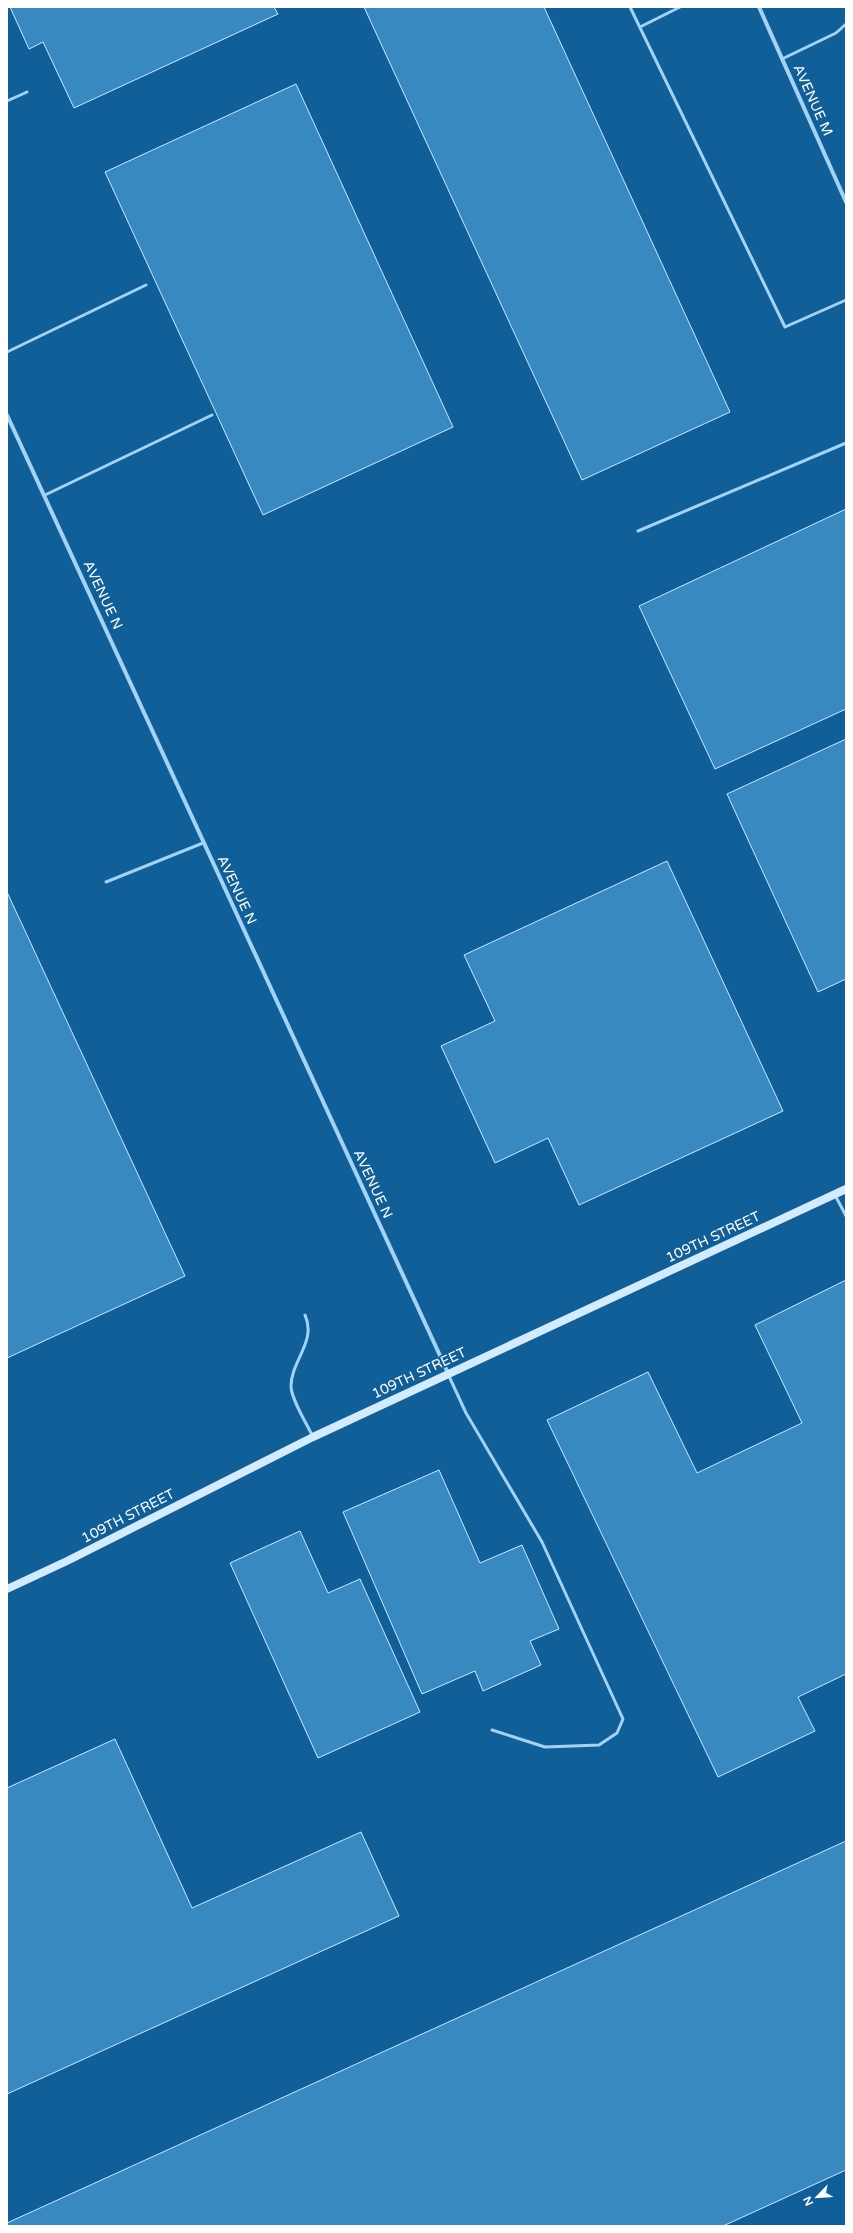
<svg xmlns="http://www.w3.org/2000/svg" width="853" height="2233" font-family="'Varela Round',sans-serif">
  <rect width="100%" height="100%" fill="#105f99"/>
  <path fill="#3989c1" stroke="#cbe9fe" d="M 10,7 L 274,7 L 278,14 L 74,108 L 43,42 L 29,49 Z
    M 364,7 L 544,7 L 730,412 L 582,480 Z
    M 296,84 L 453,427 L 263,515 L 105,172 Z
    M 846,509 L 846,709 L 715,769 L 639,606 Z
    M 846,739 L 846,979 L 818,992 L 727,794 Z
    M 667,861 L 783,1111 L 579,1205 L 548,1138 L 495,1163 L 441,1046 L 495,1021 L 464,955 Z
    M 7,892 L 185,1276 L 7,1358 Z
    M 846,1280 L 846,1674 L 798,1697 L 815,1731 L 718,1777 L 547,1420 L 648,1372 L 697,1473 L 802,1423 L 755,1325 Z
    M 439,1470 L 480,1563 L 522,1545 L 559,1629 L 530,1641 L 541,1665 L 483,1691 L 475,1671 L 422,1694 L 343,1512 Z
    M 300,1531 L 328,1593 L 360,1579 L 420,1712 L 318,1758 L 230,1563 Z
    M 115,1739 L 192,1908 L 361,1832 L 399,1916 L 7,2094 L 7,1788 Z
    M 846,1841 L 846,2170 L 723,2226 L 7,2226 L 7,2223 Z"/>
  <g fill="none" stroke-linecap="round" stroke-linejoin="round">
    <path stroke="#a2d3f4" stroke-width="3" d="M 630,7 L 785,327 L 846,300
      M 640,27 L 680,7
      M 782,59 L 836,33 L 846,24
      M 7,101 L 27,92
      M 7,352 L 146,285
      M 45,495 L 212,415
      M 638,531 L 846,443
      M 106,882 L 203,843
      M 835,1195 L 846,1216
      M 305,1315 C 317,1341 291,1361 291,1386 C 291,1399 307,1424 313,1437
      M 448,1374 L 466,1413 L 542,1542 L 623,1719 L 617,1733 L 599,1745 L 545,1747 L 492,1730"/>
    <path stroke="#a2d3f4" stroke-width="4" d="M 759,7 L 846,202
      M 7,415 L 448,1373"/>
    <path stroke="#d2ebfd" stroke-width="8" d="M 7,1589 L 67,1561 L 313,1437 L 846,1189"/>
  </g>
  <g text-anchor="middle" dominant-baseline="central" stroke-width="3.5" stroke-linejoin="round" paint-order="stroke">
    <g font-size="14" fill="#fff" stroke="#105f99">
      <text transform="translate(813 100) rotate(66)">AVENUE M</text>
      <text transform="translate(103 595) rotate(65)">AVENUE N</text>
      <text transform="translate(237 890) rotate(65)">AVENUE N</text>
      <text transform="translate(373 1184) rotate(65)">AVENUE N</text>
      <text transform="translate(713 1237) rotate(-25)">109TH STREET</text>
      <text transform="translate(419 1373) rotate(-25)">109TH STREET</text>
      <text transform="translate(128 1516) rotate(-27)">109TH STREET</text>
    </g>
  </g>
  <rect width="853" height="2233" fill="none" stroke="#ffffff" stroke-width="16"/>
  <g transform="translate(817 2197) rotate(245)" stroke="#105f99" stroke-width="3" paint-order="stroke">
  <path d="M0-3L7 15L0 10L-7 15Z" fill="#ffffff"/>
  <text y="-6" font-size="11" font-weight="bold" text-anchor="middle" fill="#ffffff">N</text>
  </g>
</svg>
